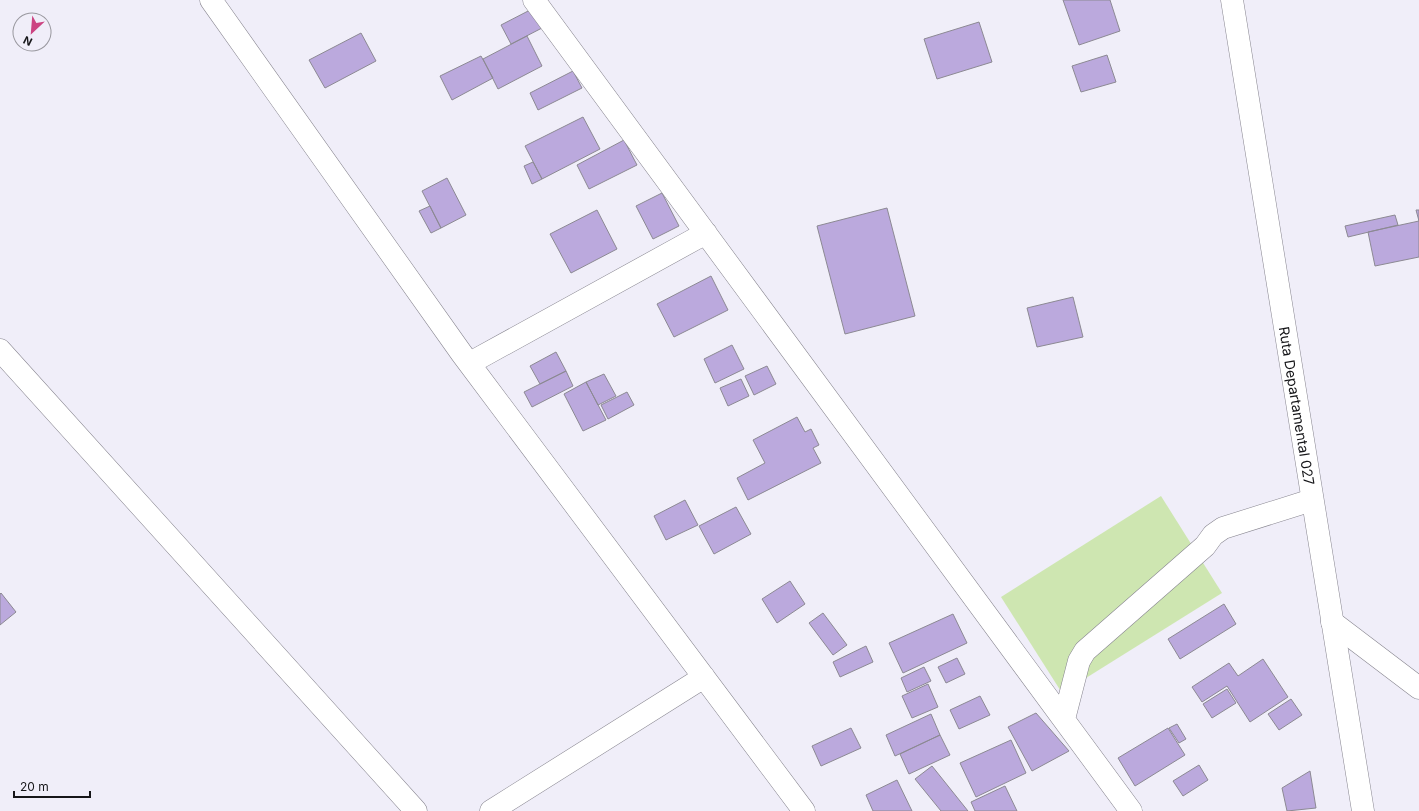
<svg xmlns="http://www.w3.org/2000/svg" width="1419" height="811" font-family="Inter,sans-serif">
  <rect width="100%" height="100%" fill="#f0eef9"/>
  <path fill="#cee6b1" d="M 1161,496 L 1222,593 L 1062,693 L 1001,597 Z"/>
  <path fill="#bba9dd" stroke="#8c8993" d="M 1063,0 L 1110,0 L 1120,31 L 1079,45 Z
    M 532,9 L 542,28 L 511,44 L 501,25 Z
    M 979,22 L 992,62 L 937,79 L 924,39 Z
    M 361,33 L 376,61 L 325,88 L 309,60 Z
    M 527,36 L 542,66 L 498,89 L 483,59 Z
    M 1107,55 L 1116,82 L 1081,92 L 1072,66 Z
    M 481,56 L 493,78 L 452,100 L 440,76 Z
    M 573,71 L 582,88 L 538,110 L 530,93 Z
    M 583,117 L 600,149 L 542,179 L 525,146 Z
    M 624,140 L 637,165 L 589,189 L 577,165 Z
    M 533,162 L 542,179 L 532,184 L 524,166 Z
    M 447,178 L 466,215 L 441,228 L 422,191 Z
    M 662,193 L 679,226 L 653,239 L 636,206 Z
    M 430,206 L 441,228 L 431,233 L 419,211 Z
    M 887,208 L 915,316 L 845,334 L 817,226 Z
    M 597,210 L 617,249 L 571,273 L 550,234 Z
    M 1416,210 L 1419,210 L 1419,257 L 1375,266 L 1368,232 L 1419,221 Z
    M 1395,215 L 1398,225 L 1348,237 L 1345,226 Z
    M 711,276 L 728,310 L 674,337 L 657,304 Z
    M 1073,297 L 1083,337 L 1037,347 L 1027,308 Z
    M 732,345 L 744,369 L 715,383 L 704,359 Z
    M 556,352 L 566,371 L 540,384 L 530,366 Z
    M 767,366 L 776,384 L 754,395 L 745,376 Z
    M 566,371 L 573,386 L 532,407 L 524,392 Z
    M 604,374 L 616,396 L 598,405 L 586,382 Z
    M 741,379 L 749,396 L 728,406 L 720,388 Z
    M 586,382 L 606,420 L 583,431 L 564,394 Z
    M 627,392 L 634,405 L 608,419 L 601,405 Z
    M 797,417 L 805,432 L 811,429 L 819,445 L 813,448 L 821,463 L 748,500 L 737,478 L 765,463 L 753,440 Z
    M 685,500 L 698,525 L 666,540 L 654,516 Z
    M 736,507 L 751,534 L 714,554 L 699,526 Z
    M 790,581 L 805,604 L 777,623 L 762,599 Z
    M 1,593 L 16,612 L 0,625 L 0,594 Z
    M 1224,604 L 1236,624 L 1180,659 L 1168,639 Z
    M 823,613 L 847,645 L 833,655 L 809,623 Z
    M 953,614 L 967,643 L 903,673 L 889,643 Z
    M 866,646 L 873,662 L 840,677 L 833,662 Z
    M 957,658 L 965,674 L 946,683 L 938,667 Z
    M 1263,659 L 1288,697 L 1250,722 L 1227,686 L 1202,702 L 1192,687 L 1229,663 L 1238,676 Z
    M 924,667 L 931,681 L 907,692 L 901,678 Z
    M 928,684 L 938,707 L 912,718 L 902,696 Z
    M 1227,689 L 1236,703 L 1212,718 L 1203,704 Z
    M 980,696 L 990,715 L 959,729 L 950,710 Z
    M 1291,699 L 1302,715 L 1279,730 L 1268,714 Z
    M 1036,713 L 1069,751 L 1032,771 L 1008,727 Z
    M 931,714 L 940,735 L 895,756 L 886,735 Z
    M 1177,724 L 1186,739 L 1179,743 L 1169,728 Z
    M 851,728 L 861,748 L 821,766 L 812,746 Z
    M 1168,728 L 1185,755 L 1135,786 L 1118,758 Z
    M 940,735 L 950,755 L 909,774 L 900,754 Z
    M 1011,740 L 1026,773 L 976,797 L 960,763 Z
    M 1199,765 L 1208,780 L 1183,796 L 1173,781 Z
    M 932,766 L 968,811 L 941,811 L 915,779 Z
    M 1310,771 L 1316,808 L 1287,811 L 1282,788 Z
    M 897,780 L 912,811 L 873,811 L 866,795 Z
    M 1005,786 L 1017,811 L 975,811 L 971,802 Z"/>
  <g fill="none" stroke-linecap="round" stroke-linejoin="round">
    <defs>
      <path id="minor" d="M 211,0 L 462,354 L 804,811
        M 534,0 L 1131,811
        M 0,350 L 416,811
        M 470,363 L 706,233
        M 1332,622 L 1419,688
        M 1064,719 L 1079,661 L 1085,651 L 1205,546 L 1213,535 L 1223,528 L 1312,500
        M 491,811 L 704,677"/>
      <g id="major">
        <path id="s1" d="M 1232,0 L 1363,811"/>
      </g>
    </defs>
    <use href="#minor" stroke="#87858f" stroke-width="23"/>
    <use href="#major" stroke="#87858f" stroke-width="23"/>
    <use href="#minor" stroke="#fff" stroke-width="22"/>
    <use href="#major" stroke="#fff" stroke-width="22"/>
  </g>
  <g text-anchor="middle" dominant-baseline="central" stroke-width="4" stroke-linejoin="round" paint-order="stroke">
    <g font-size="14" fill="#161619" stroke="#f0eef9">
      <text stroke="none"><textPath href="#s1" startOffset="411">Ruta Departamental 027</textPath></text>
    </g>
  </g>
  <g transform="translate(32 32) rotate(206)"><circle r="19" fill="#f0eef9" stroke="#99989f"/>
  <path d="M0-3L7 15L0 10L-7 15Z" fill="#cc4482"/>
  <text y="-6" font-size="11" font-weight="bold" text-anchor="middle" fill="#161619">N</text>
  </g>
  <path d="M14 791v6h76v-6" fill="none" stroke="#161619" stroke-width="2"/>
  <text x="20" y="791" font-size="12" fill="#161619" stroke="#f0eef9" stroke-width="3" paint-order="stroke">20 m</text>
</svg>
